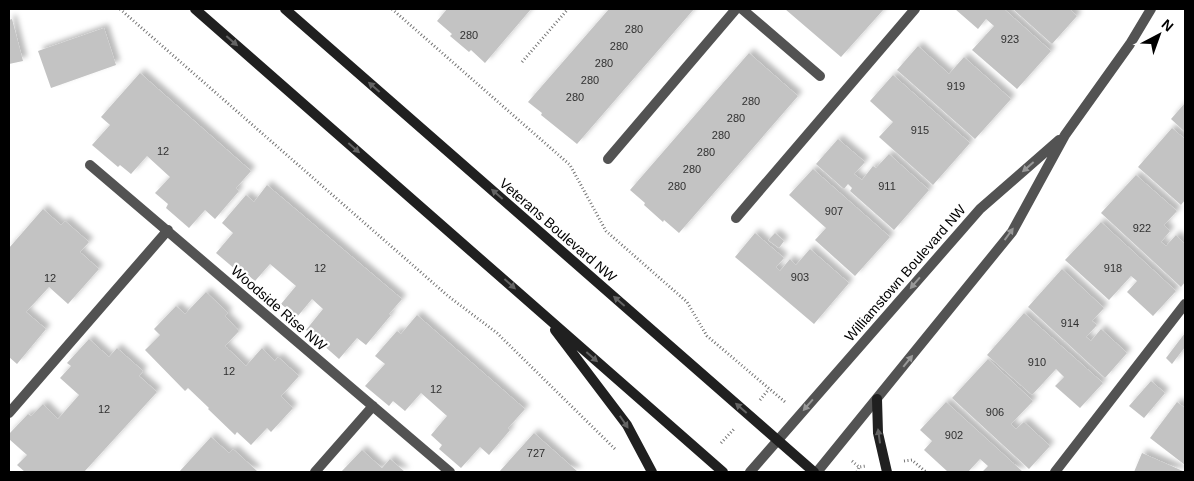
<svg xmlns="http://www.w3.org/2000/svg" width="1194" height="481" font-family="Helvetica,sans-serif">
  <defs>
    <filter id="shadow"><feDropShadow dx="4.5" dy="-4.5" stdDeviation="2.5" flood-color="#0004"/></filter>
  </defs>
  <rect width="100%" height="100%" fill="#fff"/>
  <path fill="#c3c3c3" filter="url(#shadow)" d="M 447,9 L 531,9 L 485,63 L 471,50 L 469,52 L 450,36 L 452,34 L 437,21 Z
    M 609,9 L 694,9 L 577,144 L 541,115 L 542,113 L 528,102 Z
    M 785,9 L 884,9 L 841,57 Z
    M 955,9 L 1004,9 L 1051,51 L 1017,89 L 972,50 L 994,26 L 986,19 L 978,29 Z
    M 1013,9 L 1070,9 L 1077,16 L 1052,44 Z
    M 12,19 L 23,61 L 9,64 L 9,20 Z
    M 104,28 L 116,65 L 51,88 L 38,51 Z
    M 918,46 L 949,74 L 964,57 L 1011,99 L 975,139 L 897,70 Z
    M 749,53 L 798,96 L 679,233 L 664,220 L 663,222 L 644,205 L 645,203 L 630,190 Z
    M 140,73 L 251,171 L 236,188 L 239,191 L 215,219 L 205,210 L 189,228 L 166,208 L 168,204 L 155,193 L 170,177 L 147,156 L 131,174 L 120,165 L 118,167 L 92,145 L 110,125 L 101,117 Z
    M 893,75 L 970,143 L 933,185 L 879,137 L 893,122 L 870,101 Z
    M 1185,103 L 1185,132 L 1171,119 Z
    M 1172,128 L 1185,139 L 1185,200 L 1181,205 L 1138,167 Z
    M 838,139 L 865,162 L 854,174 L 862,180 L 873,166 L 876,168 L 889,154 L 929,190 L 894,230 L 850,191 L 852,188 L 848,184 L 844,189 L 816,164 Z
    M 813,169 L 890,237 L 855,276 L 815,240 L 826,228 L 789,195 Z
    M 1136,175 L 1177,211 L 1164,225 L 1170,231 L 1161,242 L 1166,246 L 1176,235 L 1185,244 L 1185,282 L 1181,287 L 1101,213 Z
    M 267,185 L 402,299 L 389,314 L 391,315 L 366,345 L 357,338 L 339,359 L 306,330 L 323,309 L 312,299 L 297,317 L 281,304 L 296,286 L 270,264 L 255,281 L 244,272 L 242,275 L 216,253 L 233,233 L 222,223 L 246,195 L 254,202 Z
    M 43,209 L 61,225 L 65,221 L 89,242 L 80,252 L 99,269 L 68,304 L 49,287 L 26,312 L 46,329 L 17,364 L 9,357 L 9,248 Z
    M 1101,222 L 1176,291 L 1153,316 L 1127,292 L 1137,281 L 1131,276 L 1109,300 L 1065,260 Z
    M 755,233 L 784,258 L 776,267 L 780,271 L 790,259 L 796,265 L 810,249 L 849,283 L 814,324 L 735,257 Z
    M 775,233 L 784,241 L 779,248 L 768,240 Z
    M 1062,269 L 1104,308 L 1092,321 L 1097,325 L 1086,337 L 1091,341 L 1101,329 L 1127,353 L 1105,378 L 1028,307 Z
    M 206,292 L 228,313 L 225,316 L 239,331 L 225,346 L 246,366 L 262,348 L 275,361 L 278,357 L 299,376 L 281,396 L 293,408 L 271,432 L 267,428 L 251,445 L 237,432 L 235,435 L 208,409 L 209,408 L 188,388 L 185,391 L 145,350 L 160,335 L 154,329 L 176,306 L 185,314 Z
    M 1024,313 L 1103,383 L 1080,408 L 1055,386 L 1064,377 L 1056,369 L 1032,395 L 987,355 Z
    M 417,315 L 525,409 L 508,428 L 510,430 L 489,455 L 480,447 L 461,468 L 439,449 L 442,445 L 431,435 L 447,416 L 421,393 L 405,411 L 393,401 L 389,406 L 365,386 L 385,364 L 375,356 L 397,331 L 401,334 Z
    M 1185,333 L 1185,347 L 1172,364 L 1166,358 Z
    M 89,339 L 109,357 L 117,348 L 143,371 L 139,376 L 157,392 L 84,472 L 25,472 L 17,465 L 27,455 L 9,439 L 9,434 L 28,414 L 31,416 L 43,404 L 58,419 L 79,395 L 60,378 L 71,366 L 67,363 Z
    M 988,359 L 1033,401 L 1011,424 L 1016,429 L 1024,422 L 1050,446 L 1029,469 L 952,398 Z
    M 1151,381 L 1165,393 L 1144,418 L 1129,406 Z
    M 946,402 L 1023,472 L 982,472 L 988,466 L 980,459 L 968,472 L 948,472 L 924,450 L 932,441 L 920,430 Z
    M 1177,402 L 1185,408 L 1185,465 L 1150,438 Z
    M 534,433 L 578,472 L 499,472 Z
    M 211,437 L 229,453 L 233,449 L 257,471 L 255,472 L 179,472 Z
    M 362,450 L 382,468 L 390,459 L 405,472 L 341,472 Z
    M 1142,453 L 1185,472 L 1134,472 Z"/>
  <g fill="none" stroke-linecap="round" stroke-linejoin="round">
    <path stroke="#757575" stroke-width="3" stroke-dasharray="1 2.5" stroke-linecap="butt" d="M 120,9 L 448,296 L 497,333 L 615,449
      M 392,9 L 570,165 L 606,231 L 687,302 L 707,336 L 785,402
      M 522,62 L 568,9
      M 760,400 L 769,389
      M 721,443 L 734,429
      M 852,461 L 859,467 L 866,466
      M 904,461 L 912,460 L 926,472
      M 857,472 L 859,467"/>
    <path stroke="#535353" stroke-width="10" d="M 736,218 L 915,9
      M 1055,472 L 1185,304"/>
    <path stroke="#535353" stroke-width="10" d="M 742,9 L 820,76
      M 608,159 L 736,9
      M 90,165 L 450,472
      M 9,413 L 168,230
      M 315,472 L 373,406
      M 750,472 L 980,209 L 1059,140
      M 817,472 L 1012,232 L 1065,135 L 1130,44 L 1151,9"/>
    <path stroke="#202020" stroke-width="10" d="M 195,9 L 723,472
      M 285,9 L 814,472
      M 555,330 L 627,425 L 652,472
      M 877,399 L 878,433 L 887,472"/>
  </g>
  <defs><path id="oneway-solid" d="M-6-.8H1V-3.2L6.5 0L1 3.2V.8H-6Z" transform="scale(1.25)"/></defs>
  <g fill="#636363">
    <use href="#oneway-solid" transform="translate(232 41) rotate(41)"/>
    <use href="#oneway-solid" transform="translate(374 87) rotate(-139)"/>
    <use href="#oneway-solid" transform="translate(354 148) rotate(41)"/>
    <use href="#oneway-solid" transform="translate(497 194) rotate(-139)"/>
    <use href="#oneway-solid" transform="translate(510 284) rotate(42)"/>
    <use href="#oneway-solid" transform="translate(619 301) rotate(-139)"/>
    <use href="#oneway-solid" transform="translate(592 357) rotate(41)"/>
    <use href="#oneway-solid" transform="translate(741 408) rotate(-139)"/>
    <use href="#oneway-solid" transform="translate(624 422) rotate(56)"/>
    <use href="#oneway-solid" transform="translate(879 436) rotate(-98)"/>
  </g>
  <g fill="#989898">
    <use href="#oneway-solid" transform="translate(1028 167) rotate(139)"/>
    <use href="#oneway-solid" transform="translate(1009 234) rotate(-54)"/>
    <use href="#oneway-solid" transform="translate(915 283) rotate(131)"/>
    <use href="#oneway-solid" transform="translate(908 361) rotate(-51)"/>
    <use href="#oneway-solid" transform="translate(808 405) rotate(131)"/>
  </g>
  <g text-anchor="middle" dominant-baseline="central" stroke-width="4.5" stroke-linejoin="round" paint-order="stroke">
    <g font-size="11" fill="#313131">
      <text x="634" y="29">280</text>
      <text x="469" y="35">280</text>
      <text x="1010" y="39">923</text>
      <text x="619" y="46">280</text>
      <text x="604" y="63">280</text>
      <text x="590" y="80">280</text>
      <text x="956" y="86">919</text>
      <text x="575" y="97">280</text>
      <text x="751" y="101">280</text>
      <text x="736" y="118">280</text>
      <text x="920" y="130">915</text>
      <text x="721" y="135">280</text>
      <text x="163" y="151">12</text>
      <text x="706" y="152">280</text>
      <text x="692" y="169">280</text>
      <text x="677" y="186">280</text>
      <text x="887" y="186">911</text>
      <text x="834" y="211">907</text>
      <text x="1142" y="228">922</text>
      <text x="320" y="268">12</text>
      <text x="1113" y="268">918</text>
      <text x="800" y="277">903</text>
      <text x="50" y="278">12</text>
      <text x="1070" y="323">914</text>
      <text x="1037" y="362">910</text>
      <text x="229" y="371">12</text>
      <text x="436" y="389">12</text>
      <text x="104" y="409">12</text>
      <text x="995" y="412">906</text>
      <text x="954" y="435">902</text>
      <text x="536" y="453">727</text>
    </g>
    <g font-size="14" fill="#000" stroke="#fff">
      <text transform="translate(558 230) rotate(41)">Veterans Boulevard NW</text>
      <text transform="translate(905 273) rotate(-49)">Williamstown Boulevard NW</text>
      <text transform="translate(279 308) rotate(41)">Woodside Rise NW</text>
    </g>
  </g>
  <rect width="1194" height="481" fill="none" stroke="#000000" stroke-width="20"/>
  <g transform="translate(1159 35) rotate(41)" stroke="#ffffff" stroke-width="4" paint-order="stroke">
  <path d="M0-4L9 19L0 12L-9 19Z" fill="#000000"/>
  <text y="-8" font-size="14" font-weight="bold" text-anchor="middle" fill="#000000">N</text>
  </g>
</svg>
